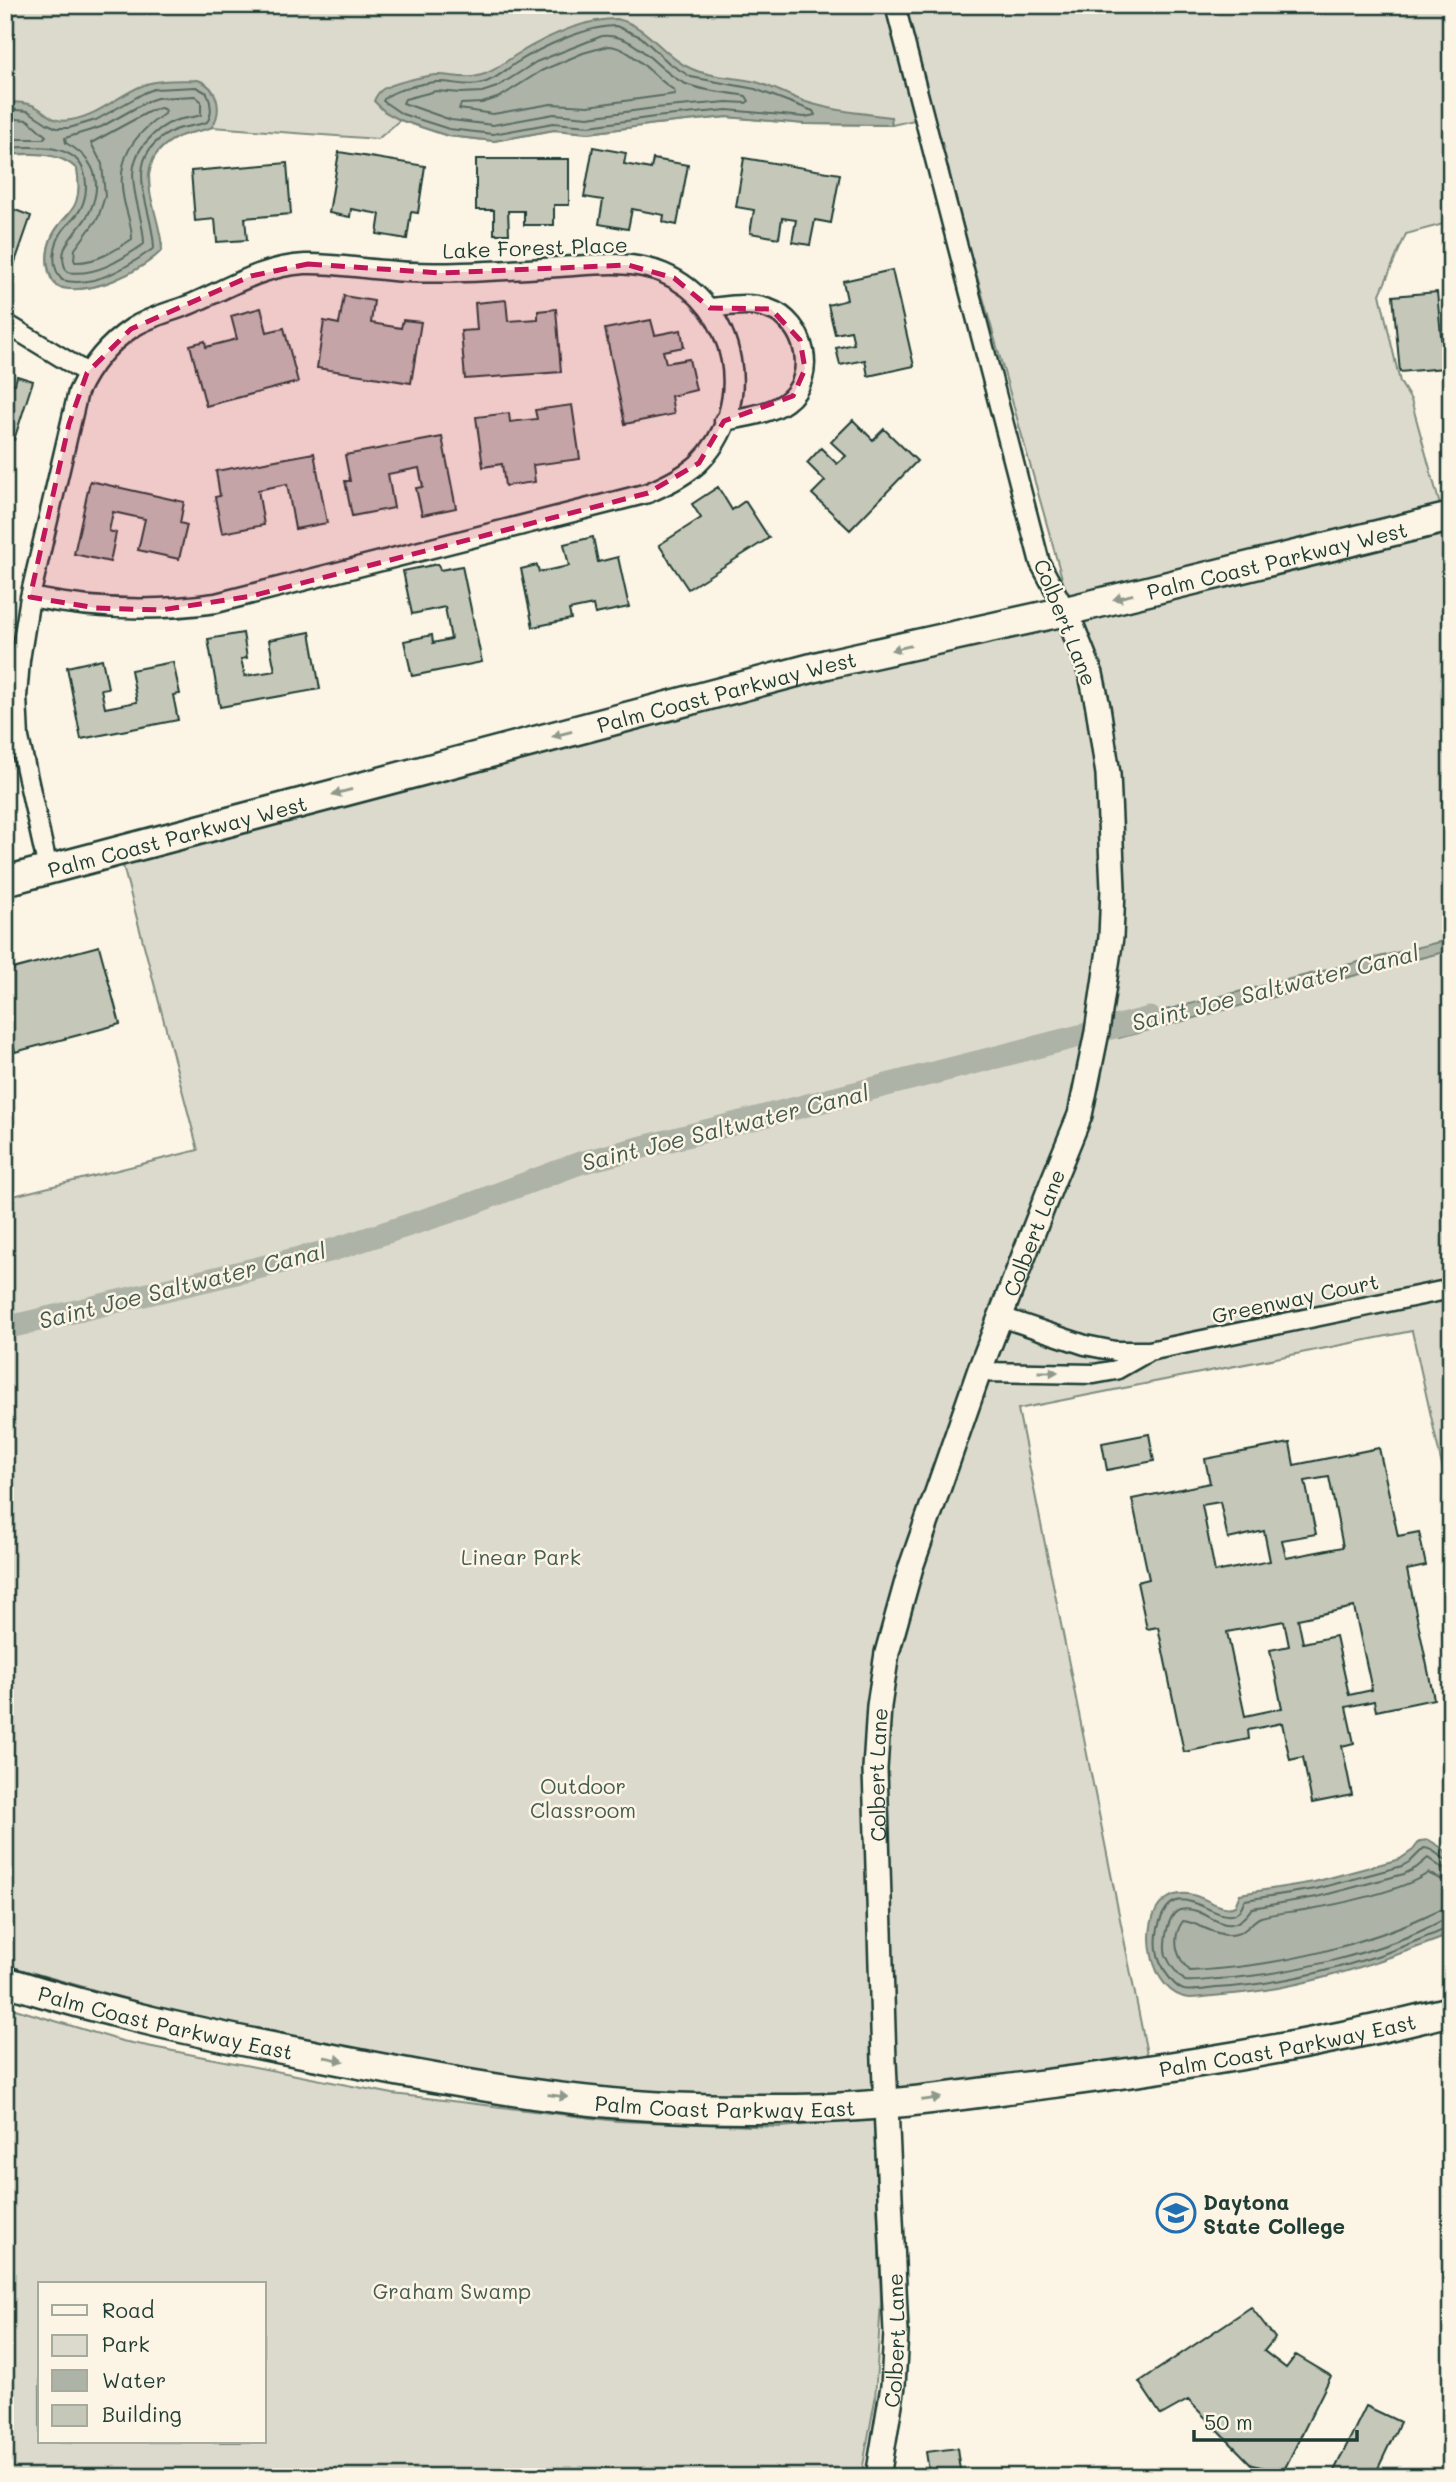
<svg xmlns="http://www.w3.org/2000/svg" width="1456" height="2482" font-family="Mali,sans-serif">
  <rect width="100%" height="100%" fill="#fcf5e5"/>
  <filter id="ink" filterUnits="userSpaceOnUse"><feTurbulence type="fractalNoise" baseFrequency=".0143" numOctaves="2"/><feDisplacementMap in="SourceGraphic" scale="14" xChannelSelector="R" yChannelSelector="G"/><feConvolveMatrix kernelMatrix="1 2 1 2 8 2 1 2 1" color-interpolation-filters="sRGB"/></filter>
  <g filter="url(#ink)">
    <path fill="#dcdacc" stroke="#7e8c80" stroke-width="2" fill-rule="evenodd" d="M 5,5 L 1451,5 L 1451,222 L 1406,234 L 1380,294 L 1400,382 L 1411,400 L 1440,505 L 1072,597 L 1070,594 L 1067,596 L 932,116 L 892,125 L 805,124 L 727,117 L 656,124 L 589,133 L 554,130 L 494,141 L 448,136 L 400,120 L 378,139 L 212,127 L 179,136 L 167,143 L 153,157 L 149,175 L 150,196 L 162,245 L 160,252 C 137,270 107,288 78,289 C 64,289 53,288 49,273 C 44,255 49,236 61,223 C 67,216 74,210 77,201 C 80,190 79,180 77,169 C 58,150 30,154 5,155 Z
      M 1451,529 L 1451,1506 L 1412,1331 L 1018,1409 L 1148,2059 L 864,2094 L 746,2097 L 594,2092 L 407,2062 L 177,2013 L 5,1965 L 5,1198 L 198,1150 L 122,862 L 853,668 Z
      M 5,2006 L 122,2041 L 393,2094 L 617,2121 L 781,2127 L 874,2119 L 881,2301 L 875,2400 L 861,2477 L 5,2477 ZM 40,2284 L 264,2284 L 264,2442 L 40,2442 Z"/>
    <path fill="#aeb3a7" stroke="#758479" stroke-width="2" d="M 617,19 C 649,26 663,57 692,69 C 712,78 735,77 756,82 C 773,87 789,96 806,102 C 834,111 862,113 891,117 L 892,125 L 805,124 L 727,117 L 656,124 L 589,133 L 554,130 L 494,141 L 448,136 L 400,120 L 385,112 L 374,101 C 376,96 378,92 383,89 C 393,83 424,76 435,75 C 450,74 464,80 478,76 C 493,73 503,63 516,55 C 544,38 583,19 617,19 Z
      M 198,80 C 218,87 223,110 212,127 C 201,132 187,132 176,138 C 125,165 161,209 162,250 C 142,272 86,298 56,286 C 43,266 45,242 60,224 C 65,217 73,211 76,202 C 80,191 79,180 77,169 C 59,151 29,153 5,155 L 5,102 C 14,102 24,102 32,105 C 48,111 50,124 71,120 C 98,116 118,95 144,85 C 160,79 180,81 198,80 Z
      M 1451,939 L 1451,950 L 1119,1038 L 1121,1021 Z
      M 1429,1840 L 1442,1848 L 1451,1858 L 1451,1933 L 1442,1938 C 1371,1965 1299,1990 1222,1995 C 1212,1996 1201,1998 1190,1998 C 1150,1996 1137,1920 1165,1900 C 1192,1880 1217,1915 1235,1906 L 1240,1894 L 1314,1882 L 1400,1859 L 1413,1850 L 1420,1841 Z"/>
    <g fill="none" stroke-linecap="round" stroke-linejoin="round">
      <path stroke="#586c62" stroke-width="2" d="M 616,26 L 641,37 L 670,64 L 691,77 L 755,89 L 813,111 L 815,115 L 805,117 L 727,110 L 655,117 L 589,126 L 553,123 L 493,134 L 449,129 L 402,114 L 383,101 C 387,91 424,83 436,82 C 451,81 464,87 479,84 C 494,81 504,71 516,63 C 542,47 586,26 616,26 Z
        M 602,36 C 638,33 656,71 686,84 C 705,92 727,92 746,96 L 749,101 L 746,103 L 727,102 L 655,108 L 588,117 L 554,114 L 493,125 L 451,120 L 403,103 L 405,99 L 436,91 L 461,93 L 482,92 L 497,87 L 536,62 Z
        M 608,46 C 631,46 654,78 674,90 L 675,94 L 588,106 L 551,104 L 493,114 L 459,109 L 461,104 L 482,103 L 500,97 L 541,71 L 583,53 Z
        M 195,96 L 201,101 L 201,115 C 192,118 183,118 174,121 C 164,125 155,132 148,140 C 117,171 144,209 144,244 C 121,260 95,277 67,272 C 53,245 80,233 90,211 C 104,180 93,158 66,143 L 65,138 L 101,127 L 148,101 L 157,98 Z
        M 161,108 L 165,110 L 164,114 C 132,136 115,160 124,201 C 127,214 132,226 132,239 C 116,250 96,263 75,262 L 74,259 L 75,249 L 98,218 L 105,196 L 102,164 L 91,143 L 152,110 Z
        M 5,109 L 28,111 L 48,124 L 57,128 L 69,128 L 96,120 L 144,93 L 154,89 L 196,87 L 207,93 C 211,102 213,114 207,122 C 197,126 185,126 175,130 C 117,156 153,205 154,248 C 129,266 94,289 62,280 C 50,266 53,244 64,229 C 69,222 77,217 81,208 C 86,198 87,187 85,176 C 79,142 31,146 5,148
        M 5,118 L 28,120 L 46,136 L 43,139 L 5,139
        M 1451,1861 C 1440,1860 1435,1848 1424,1848 L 1411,1861 L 1402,1866 L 1316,1889 L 1245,1900 C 1242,1904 1242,1909 1237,1913 C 1216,1926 1180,1876 1162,1916 C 1155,1932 1154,1952 1163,1967 C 1167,1976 1175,1987 1184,1990 C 1194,1992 1206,1989 1216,1988 C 1271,1985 1324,1973 1377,1956 C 1395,1950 1413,1942 1431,1935 C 1438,1933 1444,1928 1451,1928
        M 1451,1869 L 1442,1868 L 1428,1858 L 1416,1868 L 1404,1874 L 1317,1897 L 1252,1908 C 1225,1947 1209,1903 1180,1910 C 1167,1914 1163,1944 1166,1955 C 1170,1965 1177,1974 1185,1981 C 1196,1982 1207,1980 1218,1979 C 1286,1975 1383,1953 1443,1920 L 1451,1919
        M 1451,1880 L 1440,1879 L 1428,1873 C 1403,1891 1336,1905 1304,1910 C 1291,1912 1274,1913 1261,1917 C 1250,1921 1248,1934 1229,1935 C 1212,1935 1200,1923 1183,1921 C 1171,1937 1176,1958 1190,1971 C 1275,1967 1362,1947 1439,1910 L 1451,1908"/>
      <path stroke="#aeb3a7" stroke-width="23" d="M 5,1328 L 329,1251 L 455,1210 L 580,1163 L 1150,1018"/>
    </g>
    <path fill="#c5c7b9" stroke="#1f3d34" stroke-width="2" fill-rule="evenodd" d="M 593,147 L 626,153 L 624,164 L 651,169 L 653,159 L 688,165 L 677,225 L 663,222 L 664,215 L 632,209 L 628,229 L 599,224 L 603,200 L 584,197 Z
      M 339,152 L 425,166 L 418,213 L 411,212 L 407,239 L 377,234 L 380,214 L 351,209 L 350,217 L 329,213 Z
      M 744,158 L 840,174 L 831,223 L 815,220 L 810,245 L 792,242 L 796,220 L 782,218 L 779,238 L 750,233 L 754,210 L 736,207 Z
      M 476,159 L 569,159 L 569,205 L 554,205 L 554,225 L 524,225 L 524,211 L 508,211 L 509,234 L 494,234 L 494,210 L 476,210 Z
      M 287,163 L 291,214 L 245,218 L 247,240 L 217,242 L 215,219 L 195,221 L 191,171 Z
      M 5,206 L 31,216 L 13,268 L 5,265 Z
      M 892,270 L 914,366 L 868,376 L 865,360 L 840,365 L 836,348 L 854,344 L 851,331 L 835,334 L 828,305 L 847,300 L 843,281 Z
      M 1437,292 L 1444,368 L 1400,372 L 1393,296 Z
      M 344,296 L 374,301 L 371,323 L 401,328 L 403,320 L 421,322 L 411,383 L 317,368 L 324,321 L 339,324 Z
      M 506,300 L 508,321 L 538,319 L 538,311 L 556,309 L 561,372 L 465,379 L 461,331 L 477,330 L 475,303 Z
      M 261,308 L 267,332 L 284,328 L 298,382 L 206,406 L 190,345 L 205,341 L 206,347 L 237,339 L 231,316 Z
      M 651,320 L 655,335 L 681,330 L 684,347 L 663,351 L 666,363 L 689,359 L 696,390 L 671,396 L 674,414 L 625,424 L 605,329 Z
      M 17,376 L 33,381 L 14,440 L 5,437 L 5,381 L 15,384 Z
      M 572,405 L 580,459 L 533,465 L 535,482 L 505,486 L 502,464 L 483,467 L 476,417 L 509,413 L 510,422 L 537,419 L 535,410 Z
      M 853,420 L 873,440 L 884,429 L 917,461 L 850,530 L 812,494 L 825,481 L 807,463 L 821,448 L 837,464 L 846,456 L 831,442 Z
      M 442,437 L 456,508 L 422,515 L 416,488 L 423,487 L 419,468 L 388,474 L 394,508 L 352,516 L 345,481 L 350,481 L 345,455 Z
      M 314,453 L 327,523 L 295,529 L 287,484 L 258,490 L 264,525 L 222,533 L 215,497 L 220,496 L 216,471 Z
      M 90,481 L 184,502 L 180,523 L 187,525 L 179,559 L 138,550 L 145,519 L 113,512 L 109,531 L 116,533 L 110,562 L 74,554 Z
      M 718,487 L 732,510 L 745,501 L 769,538 L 688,589 L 659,545 L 701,518 L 692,504 Z
      M 593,537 L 598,562 L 618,557 L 629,607 L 595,614 L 593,605 L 569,610 L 571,619 L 533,627 L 521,569 L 537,565 L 539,572 L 569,566 L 564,544 Z
      M 438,564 L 440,570 L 462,566 L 482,662 L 412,676 L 404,641 L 432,635 L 433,643 L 451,639 L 445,607 L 412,614 L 403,571 Z
      M 310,632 L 320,689 L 220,707 L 208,639 L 243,633 L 247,658 L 241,659 L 245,676 L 275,671 L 269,640 Z
      M 102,659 L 108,688 L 101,689 L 105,708 L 137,702 L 131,670 L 173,662 L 180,694 L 173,695 L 178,720 L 81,739 L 67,667 Z
      M 99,946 L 120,1024 L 15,1052 L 7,1023 L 5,1024 L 5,971 Z
      M 1149,1434 L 1154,1461 L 1107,1470 L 1102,1443 Z
      M 1290,1443 L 1294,1465 L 1379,1448 L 1398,1536 L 1419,1532 L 1426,1566 L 1407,1570 L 1434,1699 L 1376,1711 L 1374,1701 L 1346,1707 L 1354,1743 L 1342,1746 L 1352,1795 L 1312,1803 L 1303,1757 L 1290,1760 L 1282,1723 L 1248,1730 L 1249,1739 L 1184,1752 L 1158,1627 L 1147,1629 L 1137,1582 L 1149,1579 L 1132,1499 L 1210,1483 L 1205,1459 ZM 1329,1477 L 1343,1547 L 1286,1558 L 1282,1540 L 1316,1534 L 1305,1481 ZM 1220,1502 L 1228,1539 L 1264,1531 L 1270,1561 L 1215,1572 L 1202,1505 ZM 1354,1607 L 1372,1690 L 1349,1695 L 1336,1636 L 1303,1643 L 1298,1619 ZM 1284,1621 L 1289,1646 L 1270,1650 L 1282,1708 L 1245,1716 L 1227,1632 Z
      M 1251,2307 L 1275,2338 L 1264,2351 L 1286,2368 L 1296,2355 L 1331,2376 L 1283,2472 L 1252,2465 L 1188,2400 L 1161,2415 L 1139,2382 Z
      M 1366,2406 L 1400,2422 L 1374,2477 L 1331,2477 Z
      M 957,2448 L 961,2477 L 930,2477 L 926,2452 Z"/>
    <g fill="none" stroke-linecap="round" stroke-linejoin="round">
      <defs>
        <path id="minor" d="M 895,5 L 1040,563 L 1066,611
          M 710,308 C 729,306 750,302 769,309 C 806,321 819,378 786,402 C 770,414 743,417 724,421
          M 5,323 L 87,373
          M 30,597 C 93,610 153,612 216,603 L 648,493 C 666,485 683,477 698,464 C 757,407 738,305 663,273 C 630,259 593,265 559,267 C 527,269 495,271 463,272 C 437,273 410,273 384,270 C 358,268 331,263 305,264 C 261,266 225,290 186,306 C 167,313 149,317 132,328 C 108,344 90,366 78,392 L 30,597 L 20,660 L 17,697 L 19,738 L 48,869
          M 1001,1317 L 1085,1345 L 1115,1351 L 1149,1351 L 1451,1289
          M 979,1372 L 1094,1374 L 1116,1370 L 1146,1353"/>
        <g id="tertiary">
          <path id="s1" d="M 878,2477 L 893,2386 L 896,2332 L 884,2061 L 875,1769 L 879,1706 L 887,1653 L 911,1567 L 979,1372 L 1052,1183 L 1080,1115 L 1097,1032 L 1111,937 L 1113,889 L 1108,774 L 1098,707 L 1091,674 L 1066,611"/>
        </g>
        <g id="primary">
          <path id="s2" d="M 5,881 L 827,664 L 1066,611 L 1451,517"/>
          <path id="s3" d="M 5,1981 C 106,2013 209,2035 313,2055 C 412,2074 511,2094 611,2103 C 672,2109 735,2109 796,2109 C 872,2108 947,2097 1023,2087 C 1166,2069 1311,2047 1451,2011"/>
        </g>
      </defs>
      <use href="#minor" stroke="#1f3d34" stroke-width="23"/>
      <use href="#tertiary" stroke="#1f3d34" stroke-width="28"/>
      <use href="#primary" stroke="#1f3d34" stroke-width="33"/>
      <use href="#minor" stroke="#fcf5e5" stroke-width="18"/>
      <use href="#tertiary" stroke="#fcf5e5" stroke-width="23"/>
      <use href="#primary" stroke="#fcf5e5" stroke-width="28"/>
    </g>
    <defs><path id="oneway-solid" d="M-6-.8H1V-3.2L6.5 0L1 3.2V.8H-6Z" transform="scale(1.75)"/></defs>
    <g fill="#8e998c">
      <use href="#oneway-solid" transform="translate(1123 597) rotate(166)"/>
      <use href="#oneway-solid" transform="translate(901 648) rotate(167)"/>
      <use href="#oneway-solid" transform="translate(562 734) rotate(165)"/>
      <use href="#oneway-solid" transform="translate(342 792) rotate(165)"/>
      <use href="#oneway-solid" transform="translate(1048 1372)"/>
      <use href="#oneway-solid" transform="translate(334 2059) rotate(11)"/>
      <use href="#oneway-solid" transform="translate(558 2096) rotate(7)"/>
      <use href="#oneway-solid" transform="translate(931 2099) rotate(-7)"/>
    </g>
  </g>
  <path fill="#c2185b" fill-opacity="0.2" stroke="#c2185b" stroke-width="5" stroke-dasharray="14 9" stroke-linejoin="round" d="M 308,264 L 441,273 L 628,265 L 674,278 L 710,308 L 771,309 L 800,340 L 805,369 L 793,396 L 724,421 L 699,463 L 648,493 L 252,596 L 161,610 L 96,608 L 30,597 L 69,424 L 87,373 L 131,329 L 251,276 Z"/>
  <defs>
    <symbol id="university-ring" viewBox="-11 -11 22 22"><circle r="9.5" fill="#fcf5e5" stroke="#1f6fb2" stroke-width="1.5"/><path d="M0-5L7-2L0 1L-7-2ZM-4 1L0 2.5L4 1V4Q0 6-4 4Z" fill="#1f6fb2"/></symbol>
  </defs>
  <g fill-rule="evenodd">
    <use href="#university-ring" x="1154" y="2191" width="44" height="44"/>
  </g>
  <g text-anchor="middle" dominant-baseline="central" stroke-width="5" stroke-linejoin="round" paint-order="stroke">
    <g font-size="21" fill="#1f3d34" stroke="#fcf5e5">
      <text transform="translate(535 247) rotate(-2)">Lake Forest Place</text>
      <text stroke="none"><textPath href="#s2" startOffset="1312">Palm Coast Parkway West</textPath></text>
      <text transform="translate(1066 622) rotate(68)">Colbert Lane</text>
      <text stroke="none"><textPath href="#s2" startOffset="746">Palm Coast Parkway West</textPath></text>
      <text stroke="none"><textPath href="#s2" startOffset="178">Palm Coast Parkway West</textPath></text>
      <text stroke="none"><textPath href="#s1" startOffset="1272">Colbert Lane</textPath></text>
      <text transform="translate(1295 1298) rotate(-12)">Greenway Court</text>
      <text stroke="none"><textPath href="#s1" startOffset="704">Colbert Lane</textPath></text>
      <text stroke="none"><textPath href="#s3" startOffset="166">Palm Coast Parkway East</textPath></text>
      <text stroke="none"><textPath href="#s3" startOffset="1300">Palm Coast Parkway East</textPath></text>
      <text stroke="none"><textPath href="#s3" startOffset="733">Palm Coast Parkway East</textPath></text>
      <text stroke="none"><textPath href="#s1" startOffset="138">Colbert Lane</textPath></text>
    </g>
    <g font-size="21" fill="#455c52" stroke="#fcf5e5">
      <text x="521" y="1556">Linear Park</text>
      <text x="583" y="1785">Outdoor<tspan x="583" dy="24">Classroom</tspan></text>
      <text x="452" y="2290">Graham Swamp</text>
    </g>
    <g font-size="21" font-weight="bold" fill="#1f3d34" stroke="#fcf5e5" text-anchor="start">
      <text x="1203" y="2201">Daytona<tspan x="1203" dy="24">State College</tspan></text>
    </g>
    <g font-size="23" font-style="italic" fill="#435a51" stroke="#fcf5e5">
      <text transform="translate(1275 987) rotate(-14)">Saint Joe Saltwater Canal</text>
      <text transform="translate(725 1127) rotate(-14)">Saint Joe Saltwater Canal</text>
      <text transform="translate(182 1285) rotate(-14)">Saint Joe Saltwater Canal</text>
    </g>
  </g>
  <rect width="1456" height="2482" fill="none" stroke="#fcf5e5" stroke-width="28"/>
  <rect x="14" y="14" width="1428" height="2454" fill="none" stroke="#1f3d34" stroke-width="2.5" filter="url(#ink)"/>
  <rect x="38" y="2282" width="228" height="161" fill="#fcf5e5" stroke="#a4ab9e" stroke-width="2"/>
  <rect x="52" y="2305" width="35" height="10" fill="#fcf5e5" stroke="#a4ab9e" stroke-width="2"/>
  <text x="102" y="2318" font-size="21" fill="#1f3d34">Road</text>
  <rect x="52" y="2335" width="35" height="21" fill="#dcdacc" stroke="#a4ab9e" stroke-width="2"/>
  <text x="102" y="2352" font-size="21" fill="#1f3d34">Park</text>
  <rect x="52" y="2370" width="35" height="21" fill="#aeb3a7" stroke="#a4ab9e" stroke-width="2"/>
  <text x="102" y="2388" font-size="21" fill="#1f3d34">Water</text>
  <rect x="52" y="2405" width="35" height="21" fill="#c5c7b9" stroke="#a4ab9e" stroke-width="2"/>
  <text x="102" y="2422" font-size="21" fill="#1f3d34">Building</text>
  <path d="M1194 2430v10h163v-10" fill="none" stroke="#1f3d34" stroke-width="3.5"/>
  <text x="1204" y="2430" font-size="21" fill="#1f3d34" stroke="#fcf5e5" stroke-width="5" paint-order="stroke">50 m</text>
</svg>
